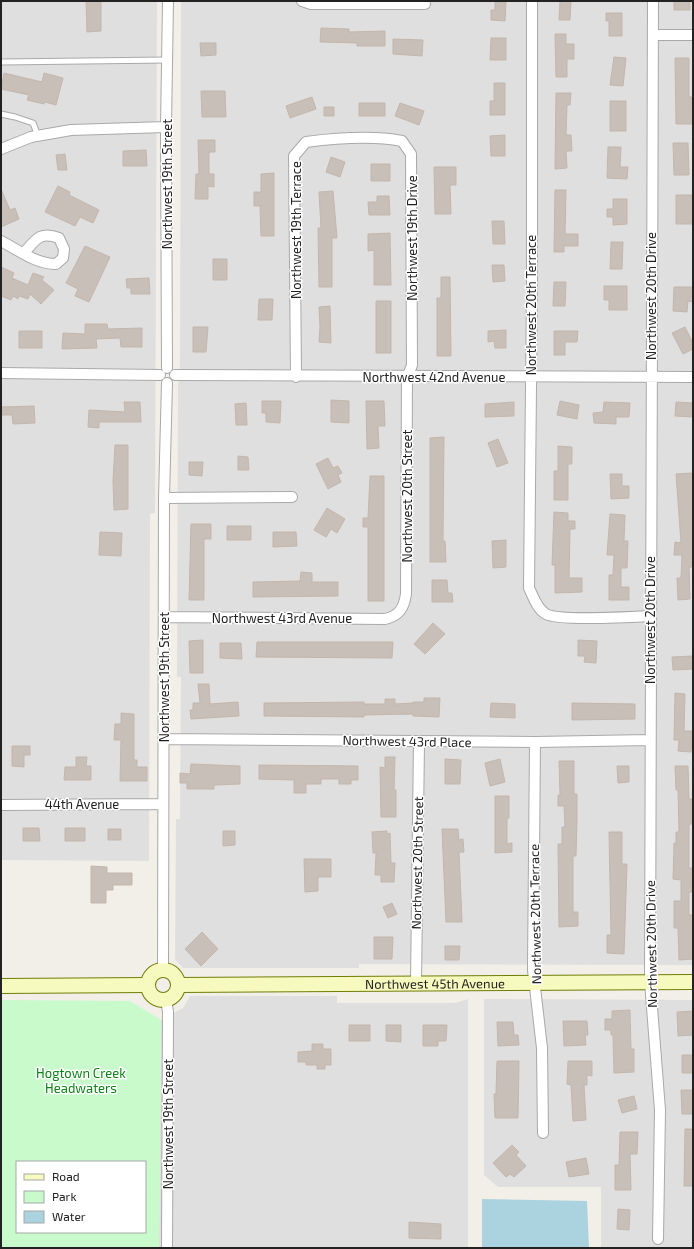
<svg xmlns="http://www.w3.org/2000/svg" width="694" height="1249" font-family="'Exo 2',sans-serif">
  <rect width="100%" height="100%" fill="#f2efe9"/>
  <path fill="#e0dfdf" d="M 1,1 L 157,1 L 155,513 L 150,514 L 149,861 L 1,860 Z
    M 181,1 L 693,1 L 693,965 L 359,964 L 359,968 L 183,968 L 175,959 L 176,819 L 180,819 L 181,677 L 177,677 L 178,386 L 180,364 Z
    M 190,996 L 337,996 L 337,1003 L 455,1003 L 468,999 L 468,1248 L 159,1248 L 161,1020 L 183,1008 Z
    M 484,999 L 693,1000 L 693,1248 L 601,1248 L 601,1187 L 498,1187 L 484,1175 Z"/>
  <path fill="#c8facc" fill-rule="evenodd" d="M 1,1000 L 130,1001 L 161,1020 L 159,1248 L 1,1248 ZM 17,1162 L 145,1162 L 145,1232 L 17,1232 Z"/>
  <path fill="#aad3df" d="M 482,1199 L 587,1201 L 589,1248 L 482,1248 Z"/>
  <path fill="#c7bfb8" stroke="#c4b6ab" d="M 86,1 L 101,1 L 101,31 L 87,32 Z
    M 560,1 L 571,1 L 570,20 L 559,20 Z
    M 674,1 L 690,1 L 690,10 L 674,10 Z
    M 495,2 L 506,2 L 505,21 L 491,20 L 491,10 L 495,10 Z
    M 606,13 L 622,13 L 622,36 L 609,36 L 609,21 L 606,21 Z
    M 321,28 L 349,29 L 349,32 L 385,31 L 385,46 L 357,46 L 357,43 L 320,42 Z
    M 555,34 L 566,34 L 566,44 L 574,44 L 574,59 L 567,59 L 567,77 L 556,77 Z
    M 491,38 L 506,38 L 506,60 L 490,60 Z
    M 393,39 L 423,40 L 422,56 L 393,54 Z
    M 200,43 L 216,43 L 216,55 L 201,56 Z
    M 614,57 L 626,58 L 623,86 L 610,85 Z
    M 675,58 L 689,58 L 689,97 L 692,97 L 693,124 L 676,124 Z
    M 4,73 L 42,82 L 44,73 L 63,78 L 56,105 L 45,102 L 44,104 L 27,100 L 29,95 L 1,89 Z
    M 494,83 L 505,83 L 505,115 L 490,115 L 490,101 L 494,101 Z
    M 201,91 L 225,91 L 226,117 L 202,117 Z
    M 556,93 L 571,93 L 570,105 L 567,105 L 566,135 L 571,135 L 572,151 L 566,151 L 567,168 L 555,169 Z
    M 312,97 L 316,109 L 290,118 L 286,106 Z
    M 610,101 L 626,101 L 626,131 L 610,131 Z
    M 359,103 L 385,103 L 385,116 L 359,116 Z
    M 400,103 L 424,111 L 419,125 L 395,116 Z
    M 324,107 L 334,107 L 334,116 L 324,116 Z
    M 505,135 L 505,156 L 491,156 L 490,136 Z
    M 198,140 L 215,140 L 215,152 L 209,152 L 209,174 L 214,174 L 214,187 L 208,186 L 208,199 L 195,199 L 196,174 L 199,174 Z
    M 673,143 L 688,143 L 689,175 L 674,175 Z
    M 608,147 L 621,147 L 620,167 L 628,167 L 627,179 L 607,178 Z
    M 146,150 L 147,166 L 123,166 L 123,151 Z
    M 65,154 L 67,170 L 58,170 L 56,155 Z
    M 331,157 L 345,162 L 340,177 L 326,172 Z
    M 371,164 L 390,164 L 390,181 L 371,181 Z
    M 434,167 L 456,167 L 456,185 L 450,185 L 451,214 L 435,214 Z
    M 274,173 L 274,236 L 261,236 L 260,206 L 254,206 L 254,192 L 261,192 L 261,174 Z
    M 58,186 L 70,192 L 69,195 L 99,210 L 93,223 L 80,217 L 75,226 L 45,212 Z
    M 1,189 L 10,210 L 15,208 L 19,219 L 1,227 Z
    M 555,190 L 566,190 L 565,234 L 578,234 L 578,246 L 564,246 L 564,252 L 554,252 Z
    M 333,191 L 337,238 L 332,238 L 332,287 L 319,287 L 318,228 L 321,228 L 319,192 Z
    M 676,195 L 693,195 L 693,224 L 676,224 Z
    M 377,196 L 389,196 L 390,215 L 369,215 L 368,202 L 377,202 Z
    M 613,199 L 627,199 L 627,224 L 613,225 L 613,217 L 607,217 L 607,209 L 613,209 Z
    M 492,221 L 504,221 L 505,244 L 493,244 Z
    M 390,233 L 391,285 L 374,285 L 374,250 L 368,251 L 368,234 Z
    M 611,242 L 623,242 L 622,269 L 610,269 Z
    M 85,246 L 110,257 L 89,302 L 75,296 L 78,289 L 66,283 Z
    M 213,259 L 227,259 L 227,280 L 213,280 Z
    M 492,265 L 504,265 L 505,281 L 493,282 Z
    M 1,267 L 14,273 L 12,278 L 28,285 L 33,273 L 44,277 L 42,280 L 54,290 L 41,304 L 30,294 L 28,299 L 19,296 L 18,299 L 13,296 L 11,300 L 1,296 Z
    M 441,277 L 450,277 L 451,356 L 437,356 L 437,298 L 441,298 Z
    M 149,278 L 150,294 L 131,294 L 131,288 L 127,288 L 126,279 Z
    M 554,282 L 566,282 L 565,306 L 553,306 Z
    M 604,286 L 627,286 L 627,310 L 609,310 L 609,300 L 604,300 Z
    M 674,287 L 693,287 L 693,302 L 688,301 L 687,312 L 673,311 Z
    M 259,299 L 273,299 L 272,320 L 258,320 Z
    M 376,301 L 391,301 L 391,353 L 376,353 Z
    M 330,306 L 331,343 L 319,342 L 320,327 L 319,307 Z
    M 85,324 L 107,324 L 108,329 L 142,328 L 142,347 L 121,347 L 120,338 L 96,339 L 97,348 L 62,349 L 63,333 L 85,334 Z
    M 193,327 L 208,327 L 206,352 L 193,352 Z
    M 685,327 L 693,343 L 693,349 L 683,354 L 672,333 Z
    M 506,330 L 506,348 L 495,348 L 494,341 L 488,342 L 488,331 Z
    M 19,331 L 42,331 L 42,348 L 19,348 Z
    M 554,331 L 578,331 L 577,342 L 565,342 L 565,355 L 554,355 Z
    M 331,400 L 349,401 L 349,423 L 331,422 Z
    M 262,401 L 281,401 L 280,423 L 266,422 L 266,413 L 262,413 Z
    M 366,401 L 384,401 L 385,426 L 378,426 L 379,448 L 367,449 Z
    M 560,401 L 579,405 L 577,419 L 557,415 Z
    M 124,402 L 140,402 L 141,422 L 99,422 L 99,428 L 88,427 L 89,410 L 125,412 Z
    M 514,402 L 514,416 L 485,417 L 485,404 Z
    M 604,402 L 630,403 L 629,417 L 616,417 L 616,424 L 594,423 L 593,413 L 603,412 Z
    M 676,402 L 693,403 L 693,417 L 675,416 Z
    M 246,403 L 247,425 L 236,425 L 235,404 Z
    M 34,406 L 35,423 L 13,424 L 12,415 L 1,415 L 1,407 Z
    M 444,437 L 443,541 L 445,541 L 446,562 L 430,562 L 430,438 Z
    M 498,439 L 508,463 L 497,467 L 488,443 Z
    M 115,445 L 128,445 L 128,509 L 114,510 L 113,481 Z
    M 558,446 L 572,447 L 572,464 L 568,464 L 568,500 L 554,500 L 554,471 L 558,471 Z
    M 238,456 L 248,457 L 249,470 L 238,470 Z
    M 328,458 L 333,468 L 338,466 L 342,473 L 338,475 L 341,482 L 328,489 L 316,464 Z
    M 189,462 L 203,462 L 202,476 L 189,475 Z
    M 693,473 L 693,567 L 689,567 L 690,599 L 678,600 L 677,578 L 681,578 L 682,555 L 674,555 L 675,542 L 681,543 L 676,474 Z
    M 610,474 L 622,474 L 622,486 L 629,486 L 629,498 L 611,499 Z
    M 370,476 L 384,476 L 384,601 L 368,601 L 368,527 L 363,527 L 363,518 L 368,518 Z
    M 327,508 L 345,519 L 337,533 L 331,529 L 326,537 L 314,530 Z
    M 554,512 L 568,513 L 568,521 L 575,521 L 575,529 L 570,529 L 569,578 L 582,578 L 582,592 L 555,593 L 555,565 L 552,565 Z
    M 610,514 L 625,515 L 624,541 L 628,541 L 627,568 L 621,568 L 621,587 L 629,587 L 629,600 L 609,600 L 609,575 L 613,575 L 614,555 L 607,555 Z
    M 191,524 L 211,524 L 211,539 L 204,539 L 204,600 L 189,600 Z
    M 227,526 L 251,526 L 251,540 L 227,540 Z
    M 100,532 L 122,533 L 121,556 L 99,555 Z
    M 273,532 L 296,532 L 297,546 L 273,547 Z
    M 506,540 L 506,567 L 493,568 L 492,541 Z
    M 301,572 L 312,573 L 312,582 L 338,582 L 338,596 L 253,597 L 253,582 L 300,581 Z
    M 432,580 L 447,580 L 448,593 L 452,593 L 453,602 L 432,602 Z
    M 433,623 L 445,634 L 425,654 L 414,644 Z
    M 203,640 L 203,673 L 190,673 L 189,641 Z
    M 578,640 L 597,641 L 596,663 L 584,662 L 585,656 L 578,656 Z
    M 257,642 L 393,642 L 392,658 L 256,657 Z
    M 220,643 L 241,643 L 242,659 L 220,658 Z
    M 693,656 L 693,669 L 673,670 L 672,657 Z
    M 198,684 L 209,684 L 210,704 L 238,702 L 239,716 L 191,719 L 190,710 L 193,710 L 193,703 L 200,703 Z
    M 675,693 L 685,694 L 684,731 L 693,731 L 691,752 L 678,751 L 679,740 L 674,740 Z
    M 424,698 L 440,698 L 439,717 L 413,716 L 413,714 L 364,715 L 364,717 L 264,716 L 264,703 L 364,702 L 364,704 L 385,704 L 385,699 L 395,699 L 395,704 L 413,703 L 413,702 L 424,702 Z
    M 491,703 L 515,704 L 515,718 L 490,717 Z
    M 572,703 L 635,704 L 635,719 L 572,720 Z
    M 121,713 L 134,714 L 134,760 L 137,760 L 137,767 L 147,767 L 147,781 L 120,781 L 121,740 L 114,740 L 115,724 L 121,724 Z
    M 12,746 L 30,746 L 30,755 L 24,755 L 24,767 L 12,766 Z
    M 76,757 L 87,757 L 86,766 L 91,766 L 91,780 L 64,780 L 65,767 L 76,767 Z
    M 385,757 L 395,757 L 394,790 L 396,790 L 396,817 L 381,817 L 380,767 L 385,768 Z
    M 445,759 L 461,760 L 460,784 L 445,784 Z
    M 500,759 L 505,782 L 490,786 L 485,763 Z
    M 559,761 L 574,761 L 574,794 L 577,794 L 577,818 L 576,856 L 573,856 L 573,912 L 578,912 L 578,926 L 559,927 L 558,844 L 562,844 L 562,827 L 565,827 L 564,806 L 558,806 L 558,795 L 560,795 Z
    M 191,764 L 240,766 L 240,784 L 214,785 L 214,789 L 187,789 L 187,783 L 180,783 L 180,773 L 190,774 Z
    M 259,765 L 358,766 L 358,780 L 351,780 L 351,784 L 339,784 L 339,779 L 321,779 L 321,784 L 306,784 L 306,793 L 294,793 L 294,780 L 259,779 Z
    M 617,766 L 629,766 L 629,782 L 618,783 Z
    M 675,766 L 688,766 L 689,799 L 692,799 L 692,824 L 689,824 L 689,868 L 693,868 L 692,892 L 689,892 L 689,915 L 693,915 L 693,959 L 679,960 L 678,928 L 674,928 L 674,901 L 681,901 L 681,880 L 673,879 L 674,843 L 676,843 L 676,832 L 679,832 L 678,790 L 676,790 Z
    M 495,796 L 509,796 L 509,818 L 507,818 L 507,844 L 512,843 L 512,852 L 495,853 Z
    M 23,828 L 39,828 L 40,841 L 23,841 Z
    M 65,828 L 85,828 L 85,841 L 65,841 Z
    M 108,829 L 121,829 L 121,840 L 108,840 Z
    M 442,829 L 458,829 L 459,840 L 463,839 L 464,852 L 459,852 L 462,922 L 446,922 Z
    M 223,831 L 235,831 L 235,845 L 223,846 Z
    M 387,831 L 387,834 L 390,833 L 391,863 L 395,863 L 394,882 L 381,882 L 381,875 L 375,875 L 376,853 L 373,853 L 372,832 Z
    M 609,832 L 622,832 L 622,864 L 627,864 L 624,954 L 607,953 L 607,935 L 611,935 Z
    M 304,859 L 331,859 L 331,877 L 318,877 L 318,891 L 305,892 Z
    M 91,866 L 107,867 L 107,873 L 132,873 L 132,885 L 113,885 L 113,890 L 106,890 L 106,903 L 91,903 Z
    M 392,903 L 397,914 L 388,918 L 383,907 Z
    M 202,932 L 218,949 L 201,966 L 185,949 Z
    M 374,937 L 393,937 L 392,959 L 374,959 Z
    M 445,946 L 460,946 L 459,960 L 445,960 Z
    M 630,1010 L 631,1049 L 634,1049 L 634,1072 L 614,1073 L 613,1035 L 611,1035 L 611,1030 L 605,1030 L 605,1019 L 612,1019 L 612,1011 Z
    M 693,1011 L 693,1035 L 678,1036 L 677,1012 Z
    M 563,1021 L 587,1021 L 588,1035 L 585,1035 L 586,1045 L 564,1046 Z
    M 497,1022 L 513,1022 L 514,1035 L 518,1035 L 519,1045 L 498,1046 Z
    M 349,1025 L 370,1025 L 370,1041 L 349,1041 Z
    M 386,1025 L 401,1025 L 401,1042 L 386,1041 Z
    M 423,1025 L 447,1025 L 446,1041 L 438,1041 L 438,1046 L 423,1046 Z
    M 312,1044 L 323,1044 L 323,1049 L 331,1049 L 331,1065 L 325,1065 L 325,1069 L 317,1069 L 317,1065 L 306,1065 L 306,1062 L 298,1062 L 298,1052 L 312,1051 Z
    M 682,1055 L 693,1055 L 693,1073 L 682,1073 Z
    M 497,1061 L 519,1061 L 518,1118 L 495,1118 L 494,1094 L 496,1094 Z
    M 568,1061 L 592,1061 L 592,1076 L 587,1075 L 587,1085 L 584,1085 L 586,1120 L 573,1121 L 571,1085 L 567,1084 Z
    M 681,1090 L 693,1090 L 693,1114 L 682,1114 Z
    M 634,1096 L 637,1109 L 622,1113 L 618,1100 Z
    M 685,1129 L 693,1129 L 693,1186 L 684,1186 Z
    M 620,1132 L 638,1132 L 637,1154 L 630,1154 L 631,1190 L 615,1190 L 615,1165 L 619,1165 Z
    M 512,1145 L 519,1152 L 516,1155 L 526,1166 L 514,1177 L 510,1174 L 506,1177 L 493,1163 Z
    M 586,1158 L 589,1174 L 569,1177 L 566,1162 Z
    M 618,1209 L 630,1210 L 629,1230 L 617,1229 Z
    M 409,1222 L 441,1224 L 441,1239 L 409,1238 Z"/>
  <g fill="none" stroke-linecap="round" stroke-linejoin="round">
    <defs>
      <path id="lane" d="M 1,62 L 167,60
        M 1,114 L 15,117 L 33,123 L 38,136"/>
      <path id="street" d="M 302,1 L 311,4 L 425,4
        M 532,1 L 532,285 L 529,588 C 533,596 537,609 546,614 C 557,621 632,617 650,616
        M 653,1 L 650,982 L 660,1110 L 658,1239
        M 653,35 L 693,35
        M 1,149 L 31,137 L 71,130 L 166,127
        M 1,241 C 18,250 36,264 56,264 L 63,258 L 64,249 L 59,238 C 40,231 36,239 24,253
        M 167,368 L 166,127 L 168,1
        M 1,373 L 160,375
        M 175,375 L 693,377
        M 164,498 L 292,497
        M 164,617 L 385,619 C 399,616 404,608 406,594 L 407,378 L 412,365 L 411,154 L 402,141 C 371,135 337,138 306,142 L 294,156 L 296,377
        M 164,739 L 535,742 L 650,740
        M 535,742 L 533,970 L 542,1048 L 543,1133
        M 1,805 L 163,804
        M 163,970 L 164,498 L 167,383
        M 416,984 L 419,741
        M 166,999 L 168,1012 L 167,1248"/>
      <g id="secondary">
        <circle cx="163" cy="985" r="15"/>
        <path id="s1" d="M 178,985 L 693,982"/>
        <path d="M 1,986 L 148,985"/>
      </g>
    </defs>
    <use href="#lane" stroke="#a9a9a9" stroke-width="7"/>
    <use href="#street" stroke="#a9a9a9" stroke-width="12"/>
    <use href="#secondary" stroke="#707d05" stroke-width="16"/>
    <use href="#lane" stroke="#fff" stroke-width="5"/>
    <use href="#street" stroke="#fff" stroke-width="10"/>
    <use href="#secondary" stroke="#f7fabf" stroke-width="14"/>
  </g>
  <g text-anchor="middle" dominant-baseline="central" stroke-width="3" stroke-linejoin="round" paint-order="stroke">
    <g font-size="13" fill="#222" stroke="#fff">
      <text transform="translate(167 184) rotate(-90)">Northwest 19th Street</text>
      <text transform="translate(296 230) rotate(-90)">Northwest 19th Terrace</text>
      <text transform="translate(412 238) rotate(-90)">Northwest 19th Drive</text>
      <text transform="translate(651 296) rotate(-90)">Northwest 20th Drive</text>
      <text transform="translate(531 305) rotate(-90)">Northwest 20th Terrace</text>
      <text x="434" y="377">Northwest 42nd Avenue</text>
      <text transform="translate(407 496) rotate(-90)">Northwest 20th Street</text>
      <text x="282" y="618">Northwest 43rd Avenue</text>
      <text transform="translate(650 620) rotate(-90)">Northwest 20th Drive</text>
      <text transform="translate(164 677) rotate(-90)">Northwest 19th Street</text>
      <text transform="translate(407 741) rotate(1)">Northwest 43rd Place</text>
      <text x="82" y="804">44th Avenue</text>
      <text transform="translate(417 863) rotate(-89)">Northwest 20th Street</text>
      <text transform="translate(535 914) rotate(-91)">Northwest 20th Terrace</text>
      <text transform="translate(651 944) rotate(-91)">Northwest 20th Drive</text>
      <text stroke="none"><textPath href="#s1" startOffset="257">Northwest 45th Avenue</textPath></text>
      <text transform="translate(168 1124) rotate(-90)">Northwest 19th Street</text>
    </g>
    <g font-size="13" fill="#0c8416" stroke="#fff">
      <text x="81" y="1073">Hogtown Creek<tspan x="81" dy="15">Headwaters</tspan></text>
    </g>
  </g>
  <rect width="694" height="1249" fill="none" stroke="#222222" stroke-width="4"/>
  <rect x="16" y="1161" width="130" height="72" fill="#ffffff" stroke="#a7a7a7"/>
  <rect x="24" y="1174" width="20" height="6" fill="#f7fabf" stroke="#a7a7a7"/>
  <text x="52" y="1181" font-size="12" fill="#222222">Road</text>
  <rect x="24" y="1191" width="20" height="12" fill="#c8facc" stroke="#a7a7a7"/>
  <text x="52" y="1201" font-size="12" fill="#222222">Park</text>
  <rect x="24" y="1211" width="20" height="12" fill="#aad3df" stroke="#a7a7a7"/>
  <text x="52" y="1221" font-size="12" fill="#222222">Water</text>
</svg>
